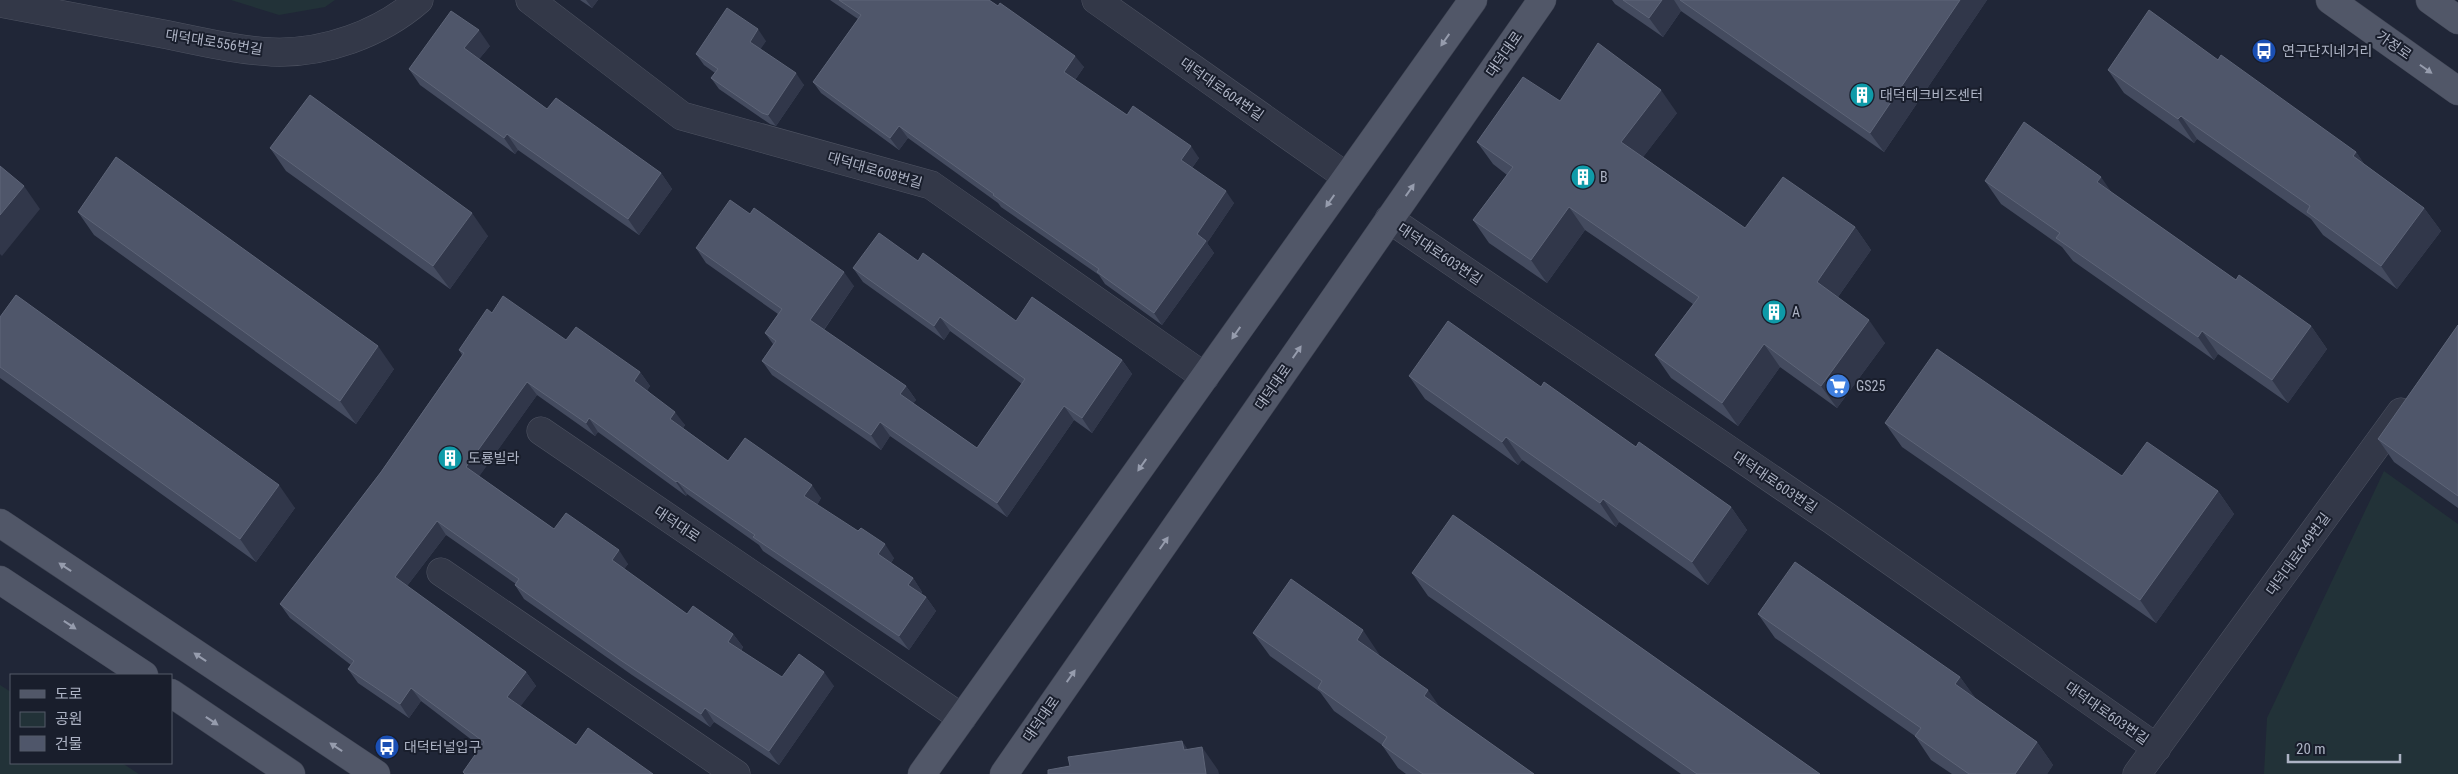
<svg xmlns="http://www.w3.org/2000/svg" width="2458" height="774" font-family="'Roboto Condensed','Noto Sans KR',sans-serif">
  <rect width="100%" height="100%" fill="#202637"/>
  <path fill="#223238" d="M 231,0 L 335,0 L 325,7 L 279,15 Z
    M 2384,471 L 2458,524 L 2458,774 L 2264,774 L 2267,718 Z
    M 0,685 L 11,692 L 11,763 L 122,763 L 139,774 L 0,774 Z"/>
  <g fill="none" stroke-linecap="round" stroke-linejoin="round">
    <defs>
      <path id="minor" d="M 530,0 L 682,116 L 931,185 L 1205,377
        M 1096,0 L 1347,177
        M 0,3 C 51,13 102,22 153,32 C 192,39 232,50 272,52 C 324,54 380,34 419,0
        M 1389,219 L 1832,520 L 2157,748
        M 541,431 L 962,718
        M 441,572 L 736,774
        M 2137,774 L 2401,412"/>
      <path id="major" d="M 2330,0 L 2458,91
        M 2430,0 L 2458,20
        M 0,523 L 376,774
        M 0,580 L 144,675
        M 171,693 L 291,774
        M 922,774 L 1473,0
        M 1004,774 L 1542,0"/>
    </defs>
    <use href="#minor" stroke="#4e5362" stroke-width="29"/>
    <use href="#major" stroke="#3d4251" stroke-width="29"/>
    <use href="#minor" stroke="#333848" stroke-width="28"/>
    <use href="#major" stroke="#515768" stroke-width="28"/>
  </g>
  <path fill="#444b5f" d="M 580,0 L 598,0 L 592,8 Z
    M 830,0 L 989,0 L 1084,67 L 1075,80 L 1127,115 L 1199,158 L 1192,168 L 1234,203 L 1207,243 L 1214,253 L 1162,325 L 1105,284 L 1099,275 L 1001,207 L 998,203 L 908,138 L 899,150 L 821,93 L 813,82 L 858,19 Z
    M 1612,0 L 1987,0 L 1884,152 L 1681,11 L 1663,37 L 1615,4 Z
    M 766,41 L 760,49 L 804,85 L 776,126 L 770,124 L 719,89 L 711,78 L 715,73 L 704,65 L 696,54 Z
    M 490,46 L 479,59 L 547,109 L 661,173 L 672,189 L 639,235 L 518,150 L 515,154 L 420,85 L 409,69 Z
    M 2218,60 L 2356,152 L 2364,164 L 2424,208 L 2441,231 L 2397,289 L 2323,235 L 2311,219 L 2197,139 L 2194,143 L 2124,93 L 2108,70 Z
    M 1560,101 L 1677,113 L 1643,157 L 1745,228 L 1855,227 L 1871,250 L 1838,297 L 1885,343 L 1837,408 L 1780,367 L 1738,426 L 1671,378 L 1655,355 L 1693,304 L 1585,230 L 1547,283 L 1489,243 L 1473,220 L 1507,175 L 1493,164 L 1477,142 Z
    M 270,148 L 488,236 L 450,289 L 286,171 Z
    M 1985,181 L 2112,193 L 2236,280 L 2311,326 L 2327,349 L 2288,403 L 2218,354 L 2214,360 L 2073,261 L 2062,247 L 2001,204 Z
    M 78,212 L 394,369 L 356,424 L 94,235 Z
    M 696,248 L 854,286 L 824,330 L 906,386 L 916,400 L 913,403 L 977,448 L 1022,384 L 950,331 L 944,340 L 863,282 L 853,268 L 918,261 L 1016,321 L 1122,360 L 1132,374 L 1092,433 L 1074,420 L 1007,517 L 890,436 L 881,450 L 772,375 L 762,361 L 773,344 L 765,333 L 778,314 L 706,263 Z
    M 492,313 L 566,340 L 640,372 L 650,386 L 647,390 L 685,425 L 683,428 L 728,461 L 821,498 L 817,505 L 894,558 L 891,563 L 913,578 L 922,592 L 921,594 L 926,597 L 936,611 L 909,650 L 763,551 L 759,545 L 687,494 L 686,496 L 598,432 L 595,436 L 537,395 L 479,476 L 554,529 L 628,564 L 624,569 L 687,614 L 733,634 L 743,647 L 741,651 L 782,677 L 834,686 L 779,765 L 714,722 L 710,727 L 632,675 L 524,599 L 515,585 L 516,584 L 446,535 L 407,586 L 526,672 L 536,686 L 520,706 L 576,745 L 653,774 L 464,774 L 463,772 L 481,747 L 421,701 L 409,718 L 358,683 L 348,669 L 351,665 L 290,618 L 280,604 L 381,472 L 462,355 L 459,350 Z
    M 0,317 L 295,508 L 256,562 L 0,378 Z
    M 2458,325 L 2458,508 L 2394,462 L 2378,439 Z
    M 1409,376 L 1541,387 L 1731,507 L 1747,530 L 1708,585 L 1619,522 L 1616,527 L 1522,460 L 1518,465 L 1425,399 Z
    M 1885,423 L 2122,476 L 2218,491 L 2234,514 L 2156,623 L 1902,447 Z
    M 1412,573 L 1820,774 L 1681,774 L 1428,596 Z
    M 1758,614 L 1960,677 L 1975,698 L 2037,742 L 2053,765 L 2047,774 L 1952,774 L 1931,760 L 1915,736 L 1775,638 Z
    M 1253,633 L 1379,654 L 1378,655 L 1439,707 L 1534,774 L 1406,774 L 1398,768 L 1382,745 L 1334,711 L 1320,692 L 1270,656 Z"/>
  <path fill="#31374a" d="M 586,0 L 598,0 L 592,8 Z
    M 1662,0 L 1674,0 L 1681,11 L 1663,37 L 1649,18 Z
    M 1960,0 L 1987,0 L 1884,152 L 1870,133 Z
    M 758,29 L 766,41 L 758,53 L 750,42 Z
    M 479,30 L 490,46 L 475,64 L 464,48 Z
    M 1075,56 L 1084,67 L 1072,84 L 1064,72 Z
    M 796,73 L 804,85 L 776,126 L 768,115 Z
    M 1661,90 L 1677,113 L 1637,165 L 1621,142 Z
    M 2181,116 L 2197,139 L 2194,143 L 2178,119 Z
    M 899,126 L 908,138 L 899,150 L 890,138 Z
    M 507,134 L 518,150 L 515,154 L 504,138 Z
    M 1191,146 L 1199,158 L 1189,172 L 1181,160 Z
    M 2356,152 L 2372,175 L 2353,156 Z
    M 661,173 L 672,189 L 639,235 L 628,219 Z
    M 2101,177 L 2117,200 L 2097,182 Z
    M 24,186 L 40,209 L 2,256 L 0,254 L 0,215 Z
    M 1226,191 L 1234,203 L 1207,243 L 1214,253 L 1162,325 L 1154,313 L 1197,234 Z
    M 1569,207 L 1585,230 L 1547,283 L 1531,260 Z
    M 2424,208 L 2441,231 L 2397,289 L 2381,266 Z
    M 472,213 L 488,236 L 450,289 L 433,266 Z
    M 1855,227 L 1871,250 L 1833,304 L 1817,282 Z
    M 844,272 L 854,286 L 820,335 L 810,320 Z
    M 940,317 L 950,331 L 944,340 L 934,326 Z
    M 1869,320 L 1885,343 L 1837,408 L 1821,386 Z
    M 2311,326 L 2327,349 L 2288,403 L 2272,380 Z
    M 2202,331 L 2218,354 L 2214,360 L 2198,337 Z
    M 1764,344 L 1780,367 L 1738,426 L 1722,403 Z
    M 378,346 L 394,369 L 356,424 L 340,401 Z
    M 1122,360 L 1132,374 L 1092,433 L 1082,418 Z
    M 640,372 L 650,386 L 644,395 L 634,381 Z
    M 527,382 L 537,395 L 476,481 L 466,467 Z
    M 906,386 L 916,400 L 910,408 L 900,394 Z
    M 1064,406 L 1074,420 L 1007,517 L 997,503 Z
    M 675,412 L 685,425 L 680,433 L 670,419 Z
    M 589,418 L 598,432 L 595,436 L 586,423 Z
    M 880,422 L 890,436 L 881,450 L 871,435 Z
    M 1506,437 L 1522,460 L 1518,465 L 1502,442 Z
    M 677,481 L 687,494 L 686,496 L 676,482 Z
    M 279,485 L 295,508 L 256,562 L 240,539 Z
    M 812,485 L 821,498 L 814,510 L 804,496 Z
    M 2218,491 L 2234,514 L 2156,623 L 2140,600 Z
    M 1603,499 L 1619,522 L 1616,527 L 1600,503 Z
    M 1731,507 L 1747,530 L 1708,585 L 1692,562 Z
    M 437,521 L 446,535 L 404,590 L 395,577 Z
    M 885,544 L 894,558 L 888,567 L 878,554 Z
    M 619,550 L 628,564 L 621,573 L 612,560 Z
    M 913,578 L 922,592 L 918,598 L 908,585 Z
    M 926,597 L 936,611 L 909,650 L 899,636 Z
    M 1363,630 L 1379,654 L 1373,663 L 1357,640 Z
    M 733,634 L 743,647 L 737,656 L 728,642 Z
    M 526,672 L 536,686 L 517,711 L 507,697 Z
    M 824,672 L 834,686 L 779,765 L 769,751 Z
    M 1960,677 L 1977,700 L 1955,684 Z
    M 411,688 L 421,701 L 409,718 L 400,704 Z
    M 1428,690 L 1444,713 L 1424,696 Z
    M 705,708 L 714,722 L 710,727 L 701,714 Z
    M 1182,741 L 1198,764 L 1184,750 Z
    M 2037,742 L 2053,765 L 2047,774 L 2015,774 Z
    M 1202,747 L 1218,770 L 1219,774 L 1206,774 Z"/>
  <path fill="#4f566a" stroke="#5e6578" d="M 839,0 L 989,0 L 998,6 L 1000,3 L 1075,56 L 1064,72 L 1127,115 L 1133,106 L 1191,146 L 1181,160 L 1226,191 L 1197,234 L 1206,241 L 1154,313 L 1097,272 L 1099,269 L 993,195 L 994,194 L 899,126 L 890,138 L 813,82 L 861,15 Z
    M 1623,0 L 1662,0 L 1649,18 Z
    M 1680,0 L 1960,0 L 1870,133 Z
    M 727,8 L 758,29 L 750,42 L 796,73 L 768,115 L 762,113 L 711,78 L 718,69 L 696,54 Z
    M 2149,10 L 2218,60 L 2221,55 L 2356,152 L 2353,156 L 2424,208 L 2381,266 L 2307,212 L 2310,206 L 2181,116 L 2178,119 L 2108,70 Z
    M 451,11 L 479,30 L 464,48 L 547,109 L 556,98 L 661,173 L 628,219 L 507,134 L 504,138 L 409,69 Z
    M 1598,43 L 1661,90 L 1621,142 L 1745,228 L 1783,177 L 1855,227 L 1817,282 L 1869,320 L 1821,386 L 1764,344 L 1722,403 L 1655,355 L 1699,297 L 1569,207 L 1531,260 L 1473,220 L 1513,167 L 1477,142 L 1523,77 L 1560,101 Z
    M 310,95 L 472,213 L 433,266 L 270,148 Z
    M 2024,122 L 2101,177 L 2097,182 L 2236,280 L 2239,275 L 2311,326 L 2272,380 L 2202,331 L 2198,337 L 2056,238 L 2060,233 L 1985,181 Z
    M 116,157 L 378,346 L 340,401 L 78,212 Z
    M 0,166 L 24,186 L 0,215 Z
    M 730,200 L 750,214 L 754,208 L 844,272 L 810,320 L 906,386 L 900,394 L 977,448 L 1025,379 L 940,317 L 934,326 L 853,268 L 879,233 L 918,261 L 923,253 L 1016,321 L 1032,297 L 1122,360 L 1082,418 L 1064,406 L 997,503 L 880,422 L 871,435 L 762,361 L 776,341 L 765,333 L 782,309 L 696,248 Z
    M 16,295 L 279,485 L 240,539 L 0,367 L 0,317 Z
    M 503,296 L 566,340 L 576,327 L 640,372 L 634,381 L 675,412 L 670,419 L 728,461 L 745,438 L 812,485 L 804,496 L 858,531 L 861,528 L 885,544 L 878,554 L 913,578 L 908,585 L 926,597 L 899,636 L 753,537 L 755,535 L 677,481 L 676,482 L 589,418 L 586,423 L 527,382 L 466,467 L 554,529 L 566,513 L 619,550 L 612,560 L 687,614 L 693,606 L 733,634 L 728,642 L 782,677 L 799,654 L 824,672 L 769,751 L 705,708 L 701,714 L 622,661 L 515,585 L 519,579 L 437,521 L 395,577 L 526,672 L 507,697 L 576,745 L 588,728 L 653,774 L 465,774 L 463,772 L 484,742 L 411,688 L 400,704 L 348,669 L 354,661 L 280,604 L 381,472 L 464,353 L 459,350 L 487,309 L 492,313 Z
    M 1448,321 L 1541,387 L 1544,382 L 1636,447 L 1639,442 L 1731,507 L 1692,562 L 1603,499 L 1600,503 L 1506,437 L 1502,442 L 1409,376 Z
    M 2458,325 L 2458,496 L 2378,439 Z
    M 1937,349 L 2122,476 L 2147,442 L 2218,491 L 2140,600 L 1885,423 Z
    M 1453,515 L 1820,774 L 1697,774 L 1412,573 Z
    M 1795,562 L 1960,677 L 1955,684 L 2037,742 L 2015,774 L 1969,774 L 1915,736 L 1921,728 L 1758,614 Z
    M 1291,579 L 1363,630 L 1357,640 L 1428,690 L 1424,696 L 1534,774 L 1423,774 L 1382,745 L 1387,737 L 1318,688 L 1322,681 L 1253,633 Z
    M 1182,741 L 1184,750 L 1202,747 L 1206,774 L 1048,774 L 1048,770 L 1070,766 L 1068,757 Z"/>
  <defs><path id="oneway-solid" d="M-6-.8H1V-3.2L6.5 0L1 3.2V.8H-6Z" transform="scale(1.25)"/></defs>
  <g fill="#969cad">
    <use href="#oneway-solid" transform="translate(1445 40) rotate(125)"/>
    <use href="#oneway-solid" transform="translate(2426 69) rotate(35)"/>
    <use href="#oneway-solid" transform="translate(1410 190) rotate(-55)"/>
    <use href="#oneway-solid" transform="translate(1330 201) rotate(125)"/>
    <use href="#oneway-solid" transform="translate(1236 333) rotate(125)"/>
    <use href="#oneway-solid" transform="translate(1297 352) rotate(-55)"/>
    <use href="#oneway-solid" transform="translate(1142 465) rotate(125)"/>
    <use href="#oneway-solid" transform="translate(1164 543) rotate(-55)"/>
    <use href="#oneway-solid" transform="translate(65 567) rotate(-146)"/>
    <use href="#oneway-solid" transform="translate(70 625) rotate(34)"/>
    <use href="#oneway-solid" transform="translate(200 657) rotate(-146)"/>
    <use href="#oneway-solid" transform="translate(1071 676) rotate(-55)"/>
    <use href="#oneway-solid" transform="translate(212 721) rotate(34)"/>
    <use href="#oneway-solid" transform="translate(336 747) rotate(-146)"/>
  </g>
  <defs>
    <symbol id="bus-disc" viewBox="-11 -11 22 22"><circle r="9.5" fill="#1a4fb4" stroke="#191e2c"/><path d="M-5-6H5V4H4V6H2V4H-2V6H-4V4H-5ZM-3.5-4V0h7V-4ZM-3.5 1.2v1.5H-2V1.2ZM2 1.2v1.5H3.5V1.2Z" fill="#fff"/></symbol>
    <symbol id="building-disc" viewBox="-11 -11 22 22"><circle r="9.5" fill="#0f9aa8" stroke="#191e2c"/><path d="M-4-6H4V6H1V3H-1V6H-4ZM-2.5-4.3h1.7v1.8h-1.7ZM.8-4.3h1.7v1.8H.8ZM-2.5-1h1.7V.8h-1.7ZM.8-1h1.7V.8H.8Z" fill="#fff"/></symbol>
    <symbol id="supermarket-disc" viewBox="-11 -11 22 22"><circle r="9.5" fill="#3f7fe0" stroke="#191e2c"/><path d="M-6-5.5h2.5l.6 2H6L4.5 2H-2.5L-4.4-4H-6ZM-1.5 3.2a1.3 1.3 0 1 0 .1 0ZM3 3.2a1.3 1.3 0 1 0 .1 0Z" fill="#fff"/></symbol>
  </defs>
  <g fill-rule="evenodd">
    <use href="#bus-disc" x="2250" y="37" width="28" height="28"/>
    <use href="#building-disc" x="1848" y="81" width="28" height="28"/>
    <use href="#building-disc" x="1569" y="163" width="28" height="28"/>
    <use href="#building-disc" x="1760" y="298" width="28" height="28"/>
    <use href="#supermarket-disc" x="1824" y="372" width="28" height="28"/>
    <use href="#building-disc" x="436" y="444" width="28" height="28"/>
    <use href="#bus-disc" x="373" y="733" width="28" height="28"/>
  </g>
  <g text-anchor="middle" dominant-baseline="central" stroke-width="4" stroke-linejoin="round" paint-order="stroke">
    <g font-size="14" fill="#adb3c4" stroke="#191e2c">
      <text transform="translate(214 42) rotate(9)">대덕대로556번길</text>
      <text transform="translate(2394 45) rotate(35)">가정로</text>
      <text transform="translate(1504 54) rotate(-55)">대덕대로</text>
      <text transform="translate(1222 89) rotate(35)">대덕대로604번길</text>
      <text transform="translate(875 170) rotate(16)">대덕대로608번길</text>
      <text transform="translate(1440 254) rotate(34)">대덕대로603번길</text>
      <text transform="translate(1273 387) rotate(-55)">대덕대로</text>
      <text transform="translate(1775 482) rotate(34)">대덕대로603번길</text>
      <text transform="translate(677 524) rotate(34)">대덕대로</text>
      <text transform="translate(2298 554) rotate(-54)">대덕대로649번길</text>
      <text transform="translate(2107 713) rotate(35)">대덕대로603번길</text>
      <text transform="translate(1041 719) rotate(-55)">대덕대로</text>
    </g>
    <g font-size="14" fill="#adb3c4" stroke="#191e2c" text-anchor="start">
      <text x="2282" y="51">연구단지네거리</text>
      <text x="1880" y="95">대덕테크비즈센터</text>
      <text x="1600" y="177">B</text>
      <text x="1792" y="312">A</text>
      <text x="1856" y="386">GS25</text>
      <text x="468" y="458">도룡빌라</text>
      <text x="404" y="747">대덕터널입구</text>
    </g>
  </g>
  <rect x="10" y="674" width="162" height="90" fill="#191e2c" stroke="#545a69"/>
  <rect x="20" y="690" width="25" height="8" fill="#515768" stroke="#545a69"/>
  <text x="55" y="699" font-size="15" fill="#adb3c4">도로</text>
  <rect x="20" y="712" width="25" height="15" fill="#223238" stroke="#545a69"/>
  <text x="55" y="724" font-size="15" fill="#adb3c4">공원</text>
  <rect x="20" y="736" width="25" height="15" fill="#4f566a" stroke="#545a69"/>
  <text x="55" y="749" font-size="15" fill="#adb3c4">건물</text>
  <path d="M2288 754v8h112v-8" fill="none" stroke="#adb3c4" stroke-width="2.5"/>
  <text x="2296" y="754" font-size="15" fill="#adb3c4" stroke="#191e2c" stroke-width="4" paint-order="stroke">20 m</text>
</svg>
